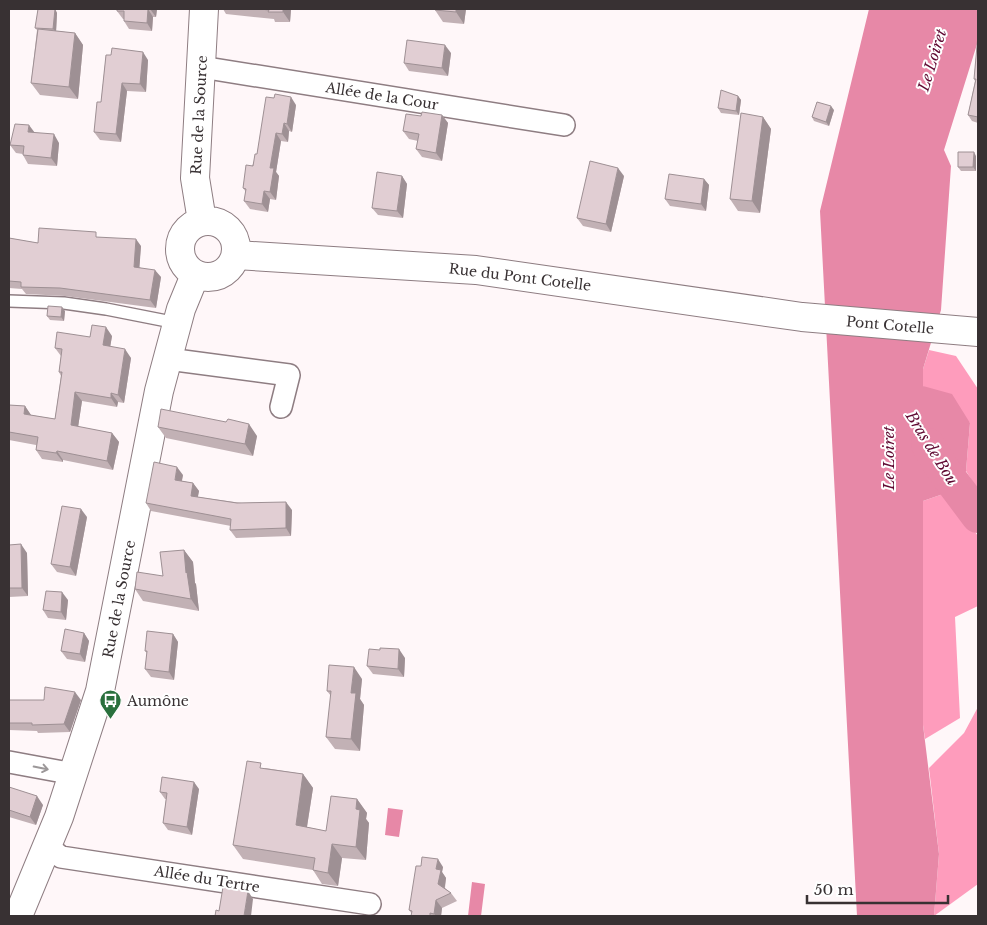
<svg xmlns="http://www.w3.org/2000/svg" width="987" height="925" font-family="'Libre Baskerville',serif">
  <rect width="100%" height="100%" fill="#fff7f9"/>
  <path fill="#fe9cbc" d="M 929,350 L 956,356 L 978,389 L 978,490 L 966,471 L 970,423 L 923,386 L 923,369 Z
    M 946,493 L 978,536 L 978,606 L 955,617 L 960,718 L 925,739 L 923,725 L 923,501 Z
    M 978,707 L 978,884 L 934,916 L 939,854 L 929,768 L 964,733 Z"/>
  <path fill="#e788a7" d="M 869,9 L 978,9 L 978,41 L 944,150 L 951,166 L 941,310 L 923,369 L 923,386 L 952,394 L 970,423 L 966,471 L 946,493 L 923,501 L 923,725 L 939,854 L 934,916 L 857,916 L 820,211 Z
    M 388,808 L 403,810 L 399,837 L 385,835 Z
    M 472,882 L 485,884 L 481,916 L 468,916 Z"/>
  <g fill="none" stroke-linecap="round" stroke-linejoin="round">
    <path stroke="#e788a7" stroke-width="34" d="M 928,445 L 942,468 L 978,516"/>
    <defs>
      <path id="service" d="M 9,301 L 64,303 L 106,309 L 177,323"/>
      <path id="minor" d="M 201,67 L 564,125
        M 168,359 L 289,375 L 281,407
        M 9,762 L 74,774
        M 47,846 L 61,857 L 370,904"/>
      <path id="tertiary" d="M 236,255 L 476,270 L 802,317 L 978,332"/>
      <path id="secondary" d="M180 249a28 28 0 1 1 56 0a28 28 0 1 1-56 0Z
        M 202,221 L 195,178 L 204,9
        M 18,916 L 59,817 L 100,691 L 159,391 L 181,309 L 195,275"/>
    </defs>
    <use href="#service" stroke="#8e7d82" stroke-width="14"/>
    <use href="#minor" stroke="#8e7d82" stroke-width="24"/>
    <use href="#tertiary" stroke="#8e7d82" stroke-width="30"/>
    <use href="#secondary" stroke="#8e7d82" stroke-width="30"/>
    <use href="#service" stroke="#fff" stroke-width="11"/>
    <use href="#minor" stroke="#fff" stroke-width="21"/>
    <use href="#tertiary" stroke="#fff" stroke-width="28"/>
    <use href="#secondary" stroke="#fff" stroke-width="28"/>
  </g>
  <path fill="#c2b1b5" d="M 55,9 L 57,13 L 56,31 L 75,33 L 83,45 L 78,99 L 40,95 L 31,83 L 37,30 L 35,28 Z
    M 157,9 L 156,17 L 153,17 L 152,31 L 129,29 L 124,21 L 124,19 L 123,19 L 117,11 Z
    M 223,9 L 291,9 L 290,22 L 275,22 L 274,19 L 226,14 Z
    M 466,9 L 464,24 L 443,22 L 435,10 Z
    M 978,35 L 978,123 L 972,121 L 968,115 L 975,81 L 974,79 Z
    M 451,53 L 448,76 L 409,71 L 404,63 Z
    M 106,55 L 148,60 L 146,92 L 127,91 L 121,142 L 100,140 L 94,132 L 101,102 Z
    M 738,96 L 741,100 L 739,115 L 721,113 L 718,108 Z
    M 296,105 L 292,132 L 289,131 L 288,142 L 281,141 L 276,172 L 279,176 L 276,200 L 270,199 L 268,212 L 250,209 L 244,201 L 246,192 L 243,188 L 257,154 Z
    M 834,110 L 829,126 L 814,121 L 812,117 Z
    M 442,115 L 448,123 L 442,161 L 422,157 L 416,149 L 418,141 L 409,139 L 403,131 L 421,116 Z
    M 763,117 L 771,129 L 760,213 L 738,211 L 730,199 Z
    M 35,133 L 59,143 L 57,166 L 28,164 L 23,155 L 23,154 L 16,153 L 10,145 Z
    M 976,156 L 976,171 L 961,171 L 958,167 Z
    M 402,176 L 407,184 L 403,218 L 378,215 L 372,208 Z
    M 624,176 L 611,232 L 583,226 L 577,218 Z
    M 704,179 L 709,185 L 706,211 L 670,206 L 665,199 Z
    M 99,237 L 141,246 L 139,267 L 161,277 L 156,308 L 65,296 L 26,294 L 22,289 L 9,288 L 9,238 L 38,243 Z
    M 65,311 L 64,321 L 50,320 L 47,316 Z
    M 112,336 L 110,347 L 131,358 L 124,403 L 118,402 L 117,407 L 82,401 L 78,427 L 112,433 L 119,442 L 113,470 L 63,460 L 63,462 L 42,459 L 36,450 L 36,445 L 9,440 L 9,405 L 25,406 L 31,415 L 55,419 L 61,376 L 59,372 L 61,356 L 55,348 L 90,337 Z
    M 158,427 L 257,436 L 253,456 L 166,438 Z
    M 183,475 L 182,481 L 193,483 L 199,491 L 198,497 L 292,510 L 291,536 L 236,538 L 230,530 L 231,526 L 151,511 L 146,503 Z
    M 87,517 L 76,576 L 57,572 L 51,564 Z
    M 9,545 L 27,553 L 28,596 L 9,597 Z
    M 184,550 L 193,562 L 195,583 L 196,584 L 199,611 L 143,601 L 135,589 L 163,576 Z
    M 68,600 L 66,620 L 48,618 L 43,610 Z
    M 84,633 L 89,641 L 85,662 L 67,659 L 61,651 Z
    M 173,634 L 178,642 L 174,680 L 151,677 L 145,669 L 147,653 L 145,651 Z
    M 405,658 L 404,677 L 373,674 L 367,666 Z
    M 362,679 L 360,699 L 364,705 L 360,751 L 335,749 L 326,737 L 331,696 L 327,691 Z
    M 9,700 L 81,700 L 70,732 L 38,733 L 37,731 L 9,730 Z
    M 265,768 L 303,774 L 313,788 L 307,827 L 326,831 L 357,799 L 367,813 L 366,819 L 369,823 L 366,860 L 342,858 L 338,886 L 322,884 L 313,870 L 243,859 L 233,845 Z
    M 9,787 L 43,805 L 36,825 L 9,817 Z
    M 199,789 L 192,835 L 168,830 L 163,823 L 166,799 L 165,799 L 160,792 Z
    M 421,866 L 443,867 L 442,872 L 446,878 L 445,888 L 451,893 L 457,901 L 442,908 L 441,916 L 411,916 L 412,914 L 409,910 Z"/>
  <path fill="#9e9094" d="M 55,9 L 57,13 L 56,33 L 53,29 Z
    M 148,9 L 153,17 L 152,31 L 147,23 Z
    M 150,9 L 157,9 L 156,17 Z
    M 283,9 L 291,9 L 290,22 L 283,12 Z
    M 456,9 L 466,9 L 464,24 L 456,12 Z
    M 75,33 L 83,45 L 78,99 L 69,87 Z
    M 445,45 L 451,53 L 448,76 L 442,68 Z
    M 143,52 L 148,60 L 146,92 L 140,84 Z
    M 122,83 L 127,91 L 121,142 L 116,134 Z
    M 738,96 L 741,100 L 739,115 L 736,111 Z
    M 291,97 L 296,105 L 292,132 L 287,124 Z
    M 831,106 L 834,110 L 829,126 L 826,122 Z
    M 442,115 L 448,123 L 442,161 L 436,153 Z
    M 763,117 L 771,129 L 760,213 L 752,201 Z
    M 284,123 L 289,131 L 288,142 L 282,134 Z
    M 29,125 L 35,133 L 28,132 Z
    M 276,133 L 281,141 L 276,172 L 279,176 L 276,200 L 270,192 L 270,168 Z
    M 54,134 L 59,143 L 57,166 L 51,158 Z
    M 974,152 L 976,156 L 976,171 L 973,167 Z
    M 618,168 L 624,176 L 611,232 L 606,224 Z
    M 402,176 L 407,184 L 403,218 L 397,211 Z
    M 704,179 L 709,185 L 706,211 L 701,204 Z
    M 264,191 L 270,199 L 268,212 L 262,204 Z
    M 136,239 L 141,246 L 139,274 L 134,267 Z
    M 155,270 L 161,277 L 156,308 L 150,300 Z
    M 62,307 L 65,311 L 64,321 L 61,317 Z
    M 106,327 L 112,336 L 109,354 L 103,345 Z
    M 125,349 L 131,358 L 124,403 L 118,395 Z
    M 75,392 L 82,401 L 77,434 L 71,425 Z
    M 111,393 L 118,402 L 117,407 L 111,398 Z
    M 25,406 L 31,415 L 24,414 Z
    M 249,424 L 257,436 L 253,456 L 245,444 Z
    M 112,433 L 119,442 L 113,470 L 107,461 Z
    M 57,451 L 63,460 L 63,462 L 56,453 Z
    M 177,467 L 183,475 L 180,488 L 175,480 Z
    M 193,483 L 199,491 L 196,504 L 191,496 Z
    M 286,502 L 292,510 L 291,536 L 286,528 Z
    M 81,509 L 87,517 L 76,576 L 70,567 Z
    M 21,544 L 27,553 L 28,596 L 22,588 Z
    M 184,550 L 193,562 L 195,583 L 196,584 L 199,611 L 191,599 L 186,573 Z
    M 62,592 L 68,600 L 66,620 L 61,612 Z
    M 84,633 L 89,641 L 85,662 L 80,654 Z
    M 173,634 L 178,642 L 174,680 L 169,672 Z
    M 399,649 L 405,658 L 404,677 L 398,669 Z
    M 354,667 L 362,679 L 360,699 L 364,705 L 360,751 L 351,739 L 351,693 Z
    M 75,692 L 81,700 L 70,732 L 64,724 Z
    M 303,774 L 313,788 L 305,839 L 296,825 Z
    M 194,782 L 199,789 L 192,835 L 187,827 Z
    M 37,796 L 43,805 L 36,825 L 30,817 Z
    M 357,799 L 367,813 L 366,819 L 369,823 L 366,860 L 356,847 L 356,809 Z
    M 332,844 L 342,858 L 338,886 L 328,873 Z
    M 438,859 L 443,867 L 442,872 L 446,878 L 444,892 L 438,884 L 436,869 Z
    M 248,891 L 253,899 L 251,916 L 244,916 Z
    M 436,900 L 442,908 L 441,916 L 436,916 L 434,914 Z"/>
  <path fill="#e1ced3" stroke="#9e9094" d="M 38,9 L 55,9 L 53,29 L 35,28 Z
    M 117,9 L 150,9 L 148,9 L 147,23 L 124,21 L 124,11 L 117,11 Z
    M 260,9 L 283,9 L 283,12 L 268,12 L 269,10 Z
    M 435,9 L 456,9 L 456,12 L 435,10 Z
    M 38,29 L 75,33 L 69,87 L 31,83 Z
    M 978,35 L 978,117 L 968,115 L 976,79 L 974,79 Z
    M 407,40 L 445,45 L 442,68 L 404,63 Z
    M 112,48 L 143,52 L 140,84 L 122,83 L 116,134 L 94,132 L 97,102 L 101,102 L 106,55 L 111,55 Z
    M 721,90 L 738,96 L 736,111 L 718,108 Z
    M 275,94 L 291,97 L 287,124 L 284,123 L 282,134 L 276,133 L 270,168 L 274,168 L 270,192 L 264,191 L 262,204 L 244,201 L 246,189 L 243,188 L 246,165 L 253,166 L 255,154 L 257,154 L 266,97 L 274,98 Z
    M 817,102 L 831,106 L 826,122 L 812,117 Z
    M 422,112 L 442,115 L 436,153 L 416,149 L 419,134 L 403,131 L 406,114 L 421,116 Z
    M 741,113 L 763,117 L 752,201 L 730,199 Z
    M 15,124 L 29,125 L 28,132 L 54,134 L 51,158 L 23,155 L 24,146 L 10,145 Z
    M 958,152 L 974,152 L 973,167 L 958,167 Z
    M 590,161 L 618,168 L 606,224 L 577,218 Z
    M 377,172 L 402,176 L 397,211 L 372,208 Z
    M 669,174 L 704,179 L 701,204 L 665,199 Z
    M 39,228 L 96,232 L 96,237 L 136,239 L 134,267 L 155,270 L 150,300 L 60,288 L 21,287 L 21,282 L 9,281 L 9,238 L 38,243 Z
    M 48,306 L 62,307 L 61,317 L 47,316 Z
    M 92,325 L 106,327 L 103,345 L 125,349 L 118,395 L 111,393 L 111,398 L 75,392 L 71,425 L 112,433 L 107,461 L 57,451 L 56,453 L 36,450 L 38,437 L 9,432 L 9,405 L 25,406 L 24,414 L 55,419 L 62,372 L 59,372 L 62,349 L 55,348 L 57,332 L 90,337 Z
    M 161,409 L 226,422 L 228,419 L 249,424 L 245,444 L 158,427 Z
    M 154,462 L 177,467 L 175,480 L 193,483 L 191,496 L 237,503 L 286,502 L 286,528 L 230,530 L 231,519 L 146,503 Z
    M 62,506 L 81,509 L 70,567 L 51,564 Z
    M 21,544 L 22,588 L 9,588 L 9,545 Z
    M 184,550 L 186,573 L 187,572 L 191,599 L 135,589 L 137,572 L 163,576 L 160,552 Z
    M 46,591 L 62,592 L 61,612 L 43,610 Z
    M 65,629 L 84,633 L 80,654 L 61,651 Z
    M 147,631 L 173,634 L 169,672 L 145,669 L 147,651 L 145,651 Z
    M 380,648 L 399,649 L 398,669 L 367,666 L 369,649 L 380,650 Z
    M 329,665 L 354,667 L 351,693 L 356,693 L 351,739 L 326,737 L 331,691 L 327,691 Z
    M 45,687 L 75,692 L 64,724 L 32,725 L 32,723 L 9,723 L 9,700 L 44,700 Z
    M 247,761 L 261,763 L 260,768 L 303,774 L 296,825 L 326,831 L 331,796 L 357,799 L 356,809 L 360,810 L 356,847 L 332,844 L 328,873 L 313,870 L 315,858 L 233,845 Z
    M 162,777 L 194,782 L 187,827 L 163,823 L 167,793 L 160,792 Z
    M 9,787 L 37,796 L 30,817 L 9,810 Z
    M 422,857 L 438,859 L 436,869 L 441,870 L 438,884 L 451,893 L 436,900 L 434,914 L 430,913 L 430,916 L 411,916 L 412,911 L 409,910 L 416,866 L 421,866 Z
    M 223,887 L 248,891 L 244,916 L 215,916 L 216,910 L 219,911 Z"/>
  <defs><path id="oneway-shaft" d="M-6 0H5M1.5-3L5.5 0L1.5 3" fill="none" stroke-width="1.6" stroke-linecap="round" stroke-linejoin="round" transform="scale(1.25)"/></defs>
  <use stroke="#9c9899" href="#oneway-shaft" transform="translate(41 768) rotate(11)"/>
  <defs>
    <symbol id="bus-pin" viewBox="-11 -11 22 30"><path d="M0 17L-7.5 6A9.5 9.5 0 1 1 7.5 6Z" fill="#2a703d" stroke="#fff"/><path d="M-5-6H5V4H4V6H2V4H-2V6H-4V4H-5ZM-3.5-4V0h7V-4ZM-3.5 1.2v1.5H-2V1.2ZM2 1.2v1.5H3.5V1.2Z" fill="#fff"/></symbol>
  </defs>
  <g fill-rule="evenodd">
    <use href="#bus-pin" x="98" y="688" width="25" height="34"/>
  </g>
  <g text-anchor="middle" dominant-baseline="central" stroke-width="4" stroke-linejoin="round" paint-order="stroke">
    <g font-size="14" fill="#383133" stroke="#fff">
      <text transform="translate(382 96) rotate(9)">Allée de la Cour</text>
      <text transform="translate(199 115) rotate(-87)">Rue de la Source</text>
      <text transform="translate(520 277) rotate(7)">Rue du Pont Cotelle</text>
      <text transform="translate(890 325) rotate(5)">Pont Cotelle</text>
      <text transform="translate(119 599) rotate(-79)">Rue de la Source</text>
      <text transform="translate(207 879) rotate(9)">Allée du Tertre</text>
    </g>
    <g font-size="14" fill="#383133" stroke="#fff" text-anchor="start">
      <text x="127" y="701">Aumône</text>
    </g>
    <g font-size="15" font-style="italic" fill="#5f0831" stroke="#fff">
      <text transform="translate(932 60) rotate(-73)">Le Loiret</text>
      <text transform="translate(932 448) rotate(58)">Bras de Bou</text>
      <text transform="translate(888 458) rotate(-90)">Le Loiret</text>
    </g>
  </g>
  <rect width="987" height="925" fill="none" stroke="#383133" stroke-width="20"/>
  <path d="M807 895v8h141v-8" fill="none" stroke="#383133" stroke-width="2.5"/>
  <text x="814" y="895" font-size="15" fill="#383133" stroke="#ffffff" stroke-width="4" paint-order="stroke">50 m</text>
</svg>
